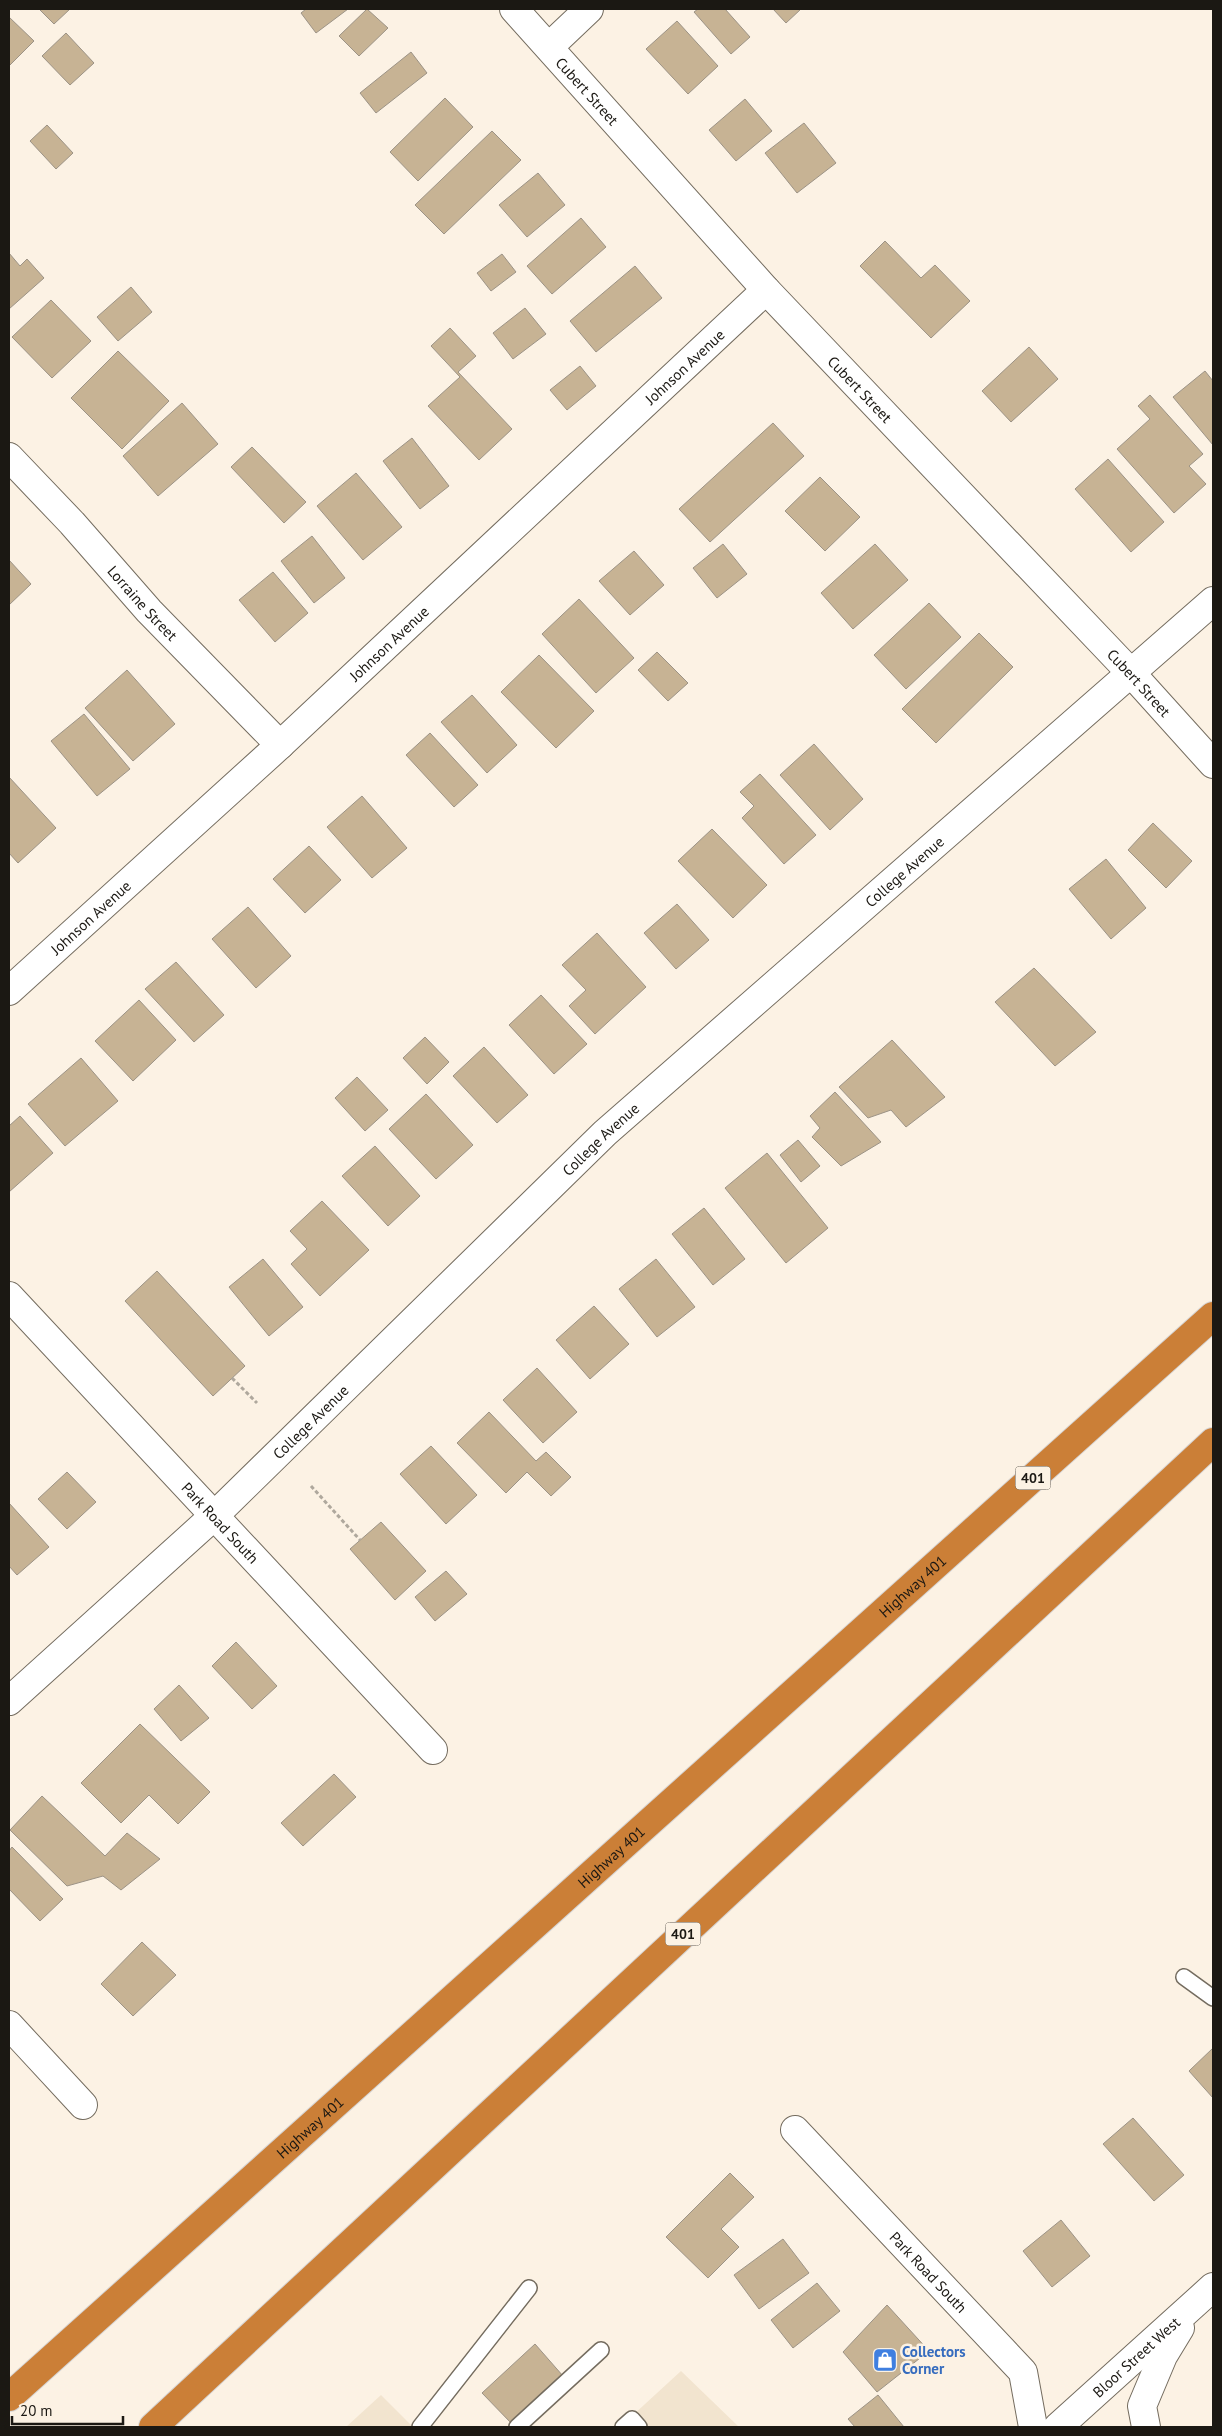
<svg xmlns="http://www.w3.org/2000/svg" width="1222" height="2436" font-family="'PT Sans',sans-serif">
  <rect width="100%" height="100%" fill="#fcf2e4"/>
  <path fill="#f2e4cf" d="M 681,2371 L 739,2427 L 620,2427 Z
    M 381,2395 L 413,2427 L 346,2427 Z"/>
  <path fill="#c7b394" stroke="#9c9386" d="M 39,9 L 70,9 L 54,24 Z
    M 306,9 L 348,9 L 316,33 L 301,13 Z
    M 367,9 L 388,28 L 359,56 L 339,36 Z
    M 698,9 L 725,9 L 750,37 L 731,54 L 694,12 Z
    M 773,9 L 801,9 L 786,23 Z
    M 9,17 L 34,41 L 9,66 Z
    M 677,21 L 718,66 L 688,94 L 646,49 Z
    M 66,33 L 94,63 L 70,85 L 42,56 Z
    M 411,52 L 427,73 L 376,113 L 360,93 Z
    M 445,98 L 473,127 L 418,181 L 390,152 Z
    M 745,99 L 772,131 L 736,161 L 709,130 Z
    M 804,123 L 836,163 L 797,193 L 765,153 Z
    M 47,125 L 73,153 L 56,169 L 30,141 Z
    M 492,131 L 521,160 L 444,234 L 415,205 Z
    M 538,173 L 565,205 L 527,237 L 499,205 Z
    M 581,218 L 606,247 L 552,294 L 527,266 Z
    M 885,241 L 921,278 L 935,265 L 970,301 L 931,338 L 860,266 Z
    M 9,253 L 20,266 L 27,259 L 44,278 L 9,309 Z
    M 502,254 L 516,272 L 491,291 L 477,273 Z
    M 635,266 L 662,298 L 596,352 L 570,321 Z
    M 131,287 L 152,312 L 118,341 L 97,317 Z
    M 51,300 L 91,341 L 52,378 L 12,337 Z
    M 525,308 L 546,334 L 513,359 L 493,333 Z
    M 450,328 L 476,356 L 458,372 L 512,429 L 479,460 L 428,406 L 460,377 L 431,346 Z
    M 1029,347 L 1058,379 L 1011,422 L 982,391 Z
    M 118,351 L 169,401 L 122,449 L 71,398 Z
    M 580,366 L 596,386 L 567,410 L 550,390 Z
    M 1205,371 L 1213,381 L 1213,445 L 1173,397 Z
    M 1150,395 L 1203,454 L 1189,466 L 1206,484 L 1174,513 L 1117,449 L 1150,419 L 1138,406 Z
    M 182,403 L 218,444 L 158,496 L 123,456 Z
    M 773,423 L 804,456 L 710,542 L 679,509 Z
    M 412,438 L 449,486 L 420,509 L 383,461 Z
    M 252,447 L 306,502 L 284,523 L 231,467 Z
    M 1108,459 L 1164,522 L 1131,552 L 1075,489 Z
    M 356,473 L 402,527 L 363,560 L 317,506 Z
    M 820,477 L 860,517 L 825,551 L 785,511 Z
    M 312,536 L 345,578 L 314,603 L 281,561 Z
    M 723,544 L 747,574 L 717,598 L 693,568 Z
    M 875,544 L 908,580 L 853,629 L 821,593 Z
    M 634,551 L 664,585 L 630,615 L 599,581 Z
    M 9,560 L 31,584 L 9,605 Z
    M 273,572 L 308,613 L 275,642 L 239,600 Z
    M 579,599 L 634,658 L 596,693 L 542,634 Z
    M 929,603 L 961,637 L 906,689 L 874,655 Z
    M 979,633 L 1013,667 L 936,743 L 902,709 Z
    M 657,652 L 688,683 L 668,701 L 638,670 Z
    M 539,655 L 594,711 L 556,748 L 501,692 Z
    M 127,670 L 175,724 L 133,761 L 85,708 Z
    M 472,695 L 517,745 L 487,773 L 441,722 Z
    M 84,714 L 130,769 L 97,796 L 51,741 Z
    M 430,733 L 478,785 L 454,807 L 406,755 Z
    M 814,744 L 863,799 L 830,830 L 780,775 Z
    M 760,774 L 816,835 L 784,864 L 742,818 L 754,806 L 740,792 Z
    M 9,777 L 56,828 L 18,863 L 9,853 Z
    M 362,796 L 407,848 L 372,878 L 327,827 Z
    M 1153,823 L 1192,861 L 1166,888 L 1128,850 Z
    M 712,829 L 767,885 L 733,918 L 678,861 Z
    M 309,846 L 341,880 L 305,913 L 273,879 Z
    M 1106,859 L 1146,908 L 1111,939 L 1069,889 Z
    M 677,904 L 709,940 L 676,969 L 644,933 Z
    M 248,907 L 291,956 L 256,988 L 212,939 Z
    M 597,933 L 646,987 L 595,1034 L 569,1006 L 586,990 L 562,965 Z
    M 176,962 L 224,1015 L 194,1042 L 145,989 Z
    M 1034,968 L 1096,1032 L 1055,1066 L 995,1002 Z
    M 541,995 L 587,1044 L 554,1074 L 509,1025 Z
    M 139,1000 L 176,1040 L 133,1081 L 95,1041 Z
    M 425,1037 L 449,1062 L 427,1084 L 403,1058 Z
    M 892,1040 L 945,1097 L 906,1127 L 891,1110 L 868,1118 L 839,1087 Z
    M 484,1047 L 528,1095 L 497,1123 L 453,1076 Z
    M 81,1058 L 118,1101 L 65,1146 L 28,1104 Z
    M 357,1077 L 388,1110 L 365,1131 L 335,1098 Z
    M 835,1092 L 881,1142 L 841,1166 L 812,1137 L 820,1128 L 810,1116 Z
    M 426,1094 L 473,1145 L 436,1179 L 389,1129 Z
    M 20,1116 L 53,1153 L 9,1192 L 9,1126 Z
    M 798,1140 L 820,1166 L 801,1182 L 780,1155 Z
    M 375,1146 L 420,1196 L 388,1226 L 342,1176 Z
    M 767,1153 L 828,1228 L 786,1263 L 725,1188 Z
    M 322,1201 L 369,1250 L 320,1296 L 291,1264 L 307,1249 L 290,1231 Z
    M 704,1208 L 745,1259 L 713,1285 L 672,1234 Z
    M 263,1259 L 303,1307 L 269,1336 L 229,1287 Z
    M 656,1259 L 695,1307 L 657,1337 L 619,1289 Z
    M 157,1271 L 245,1366 L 213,1396 L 125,1301 Z
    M 594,1306 L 629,1344 L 590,1379 L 556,1340 Z
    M 537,1368 L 577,1412 L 543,1443 L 503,1400 Z
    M 489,1412 L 536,1461 L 546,1452 L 571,1477 L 551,1496 L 527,1472 L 506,1493 L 457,1443 Z
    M 431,1446 L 477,1495 L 446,1524 L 400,1474 Z
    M 67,1472 L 96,1502 L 67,1529 L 38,1499 Z
    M 9,1503 L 49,1547 L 17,1575 L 9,1566 Z
    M 381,1522 L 426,1571 L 395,1600 L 350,1549 Z
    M 446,1571 L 467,1594 L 435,1621 L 415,1597 Z
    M 236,1642 L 277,1686 L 252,1709 L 212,1666 Z
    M 179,1685 L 209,1718 L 181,1741 L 154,1709 Z
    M 140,1724 L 210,1792 L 178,1824 L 149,1795 L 121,1823 L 81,1783 Z
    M 334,1774 L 356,1797 L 303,1846 L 281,1823 Z
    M 42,1796 L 105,1856 L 127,1833 L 160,1859 L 121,1890 L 103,1876 L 67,1886 L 10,1830 Z
    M 12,1847 L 63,1899 L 40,1921 L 9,1889 L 9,1851 Z
    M 142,1942 L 176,1975 L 133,2016 L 101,1984 Z
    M 1213,2048 L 1213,2098 L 1189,2071 Z
    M 1133,2118 L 1184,2175 L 1154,2201 L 1103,2144 Z
    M 730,2173 L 754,2197 L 721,2229 L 739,2247 L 708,2278 L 666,2237 Z
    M 1061,2220 L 1090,2256 L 1052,2287 L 1023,2251 Z
    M 783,2239 L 809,2273 L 759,2309 L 734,2275 Z
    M 817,2283 L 840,2311 L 793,2348 L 771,2320 Z
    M 887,2305 L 929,2351 L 877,2392 L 843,2352 Z
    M 535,2344 L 563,2376 L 512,2424 L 482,2393 Z
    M 878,2395 L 904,2427 L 855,2427 L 848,2419 Z"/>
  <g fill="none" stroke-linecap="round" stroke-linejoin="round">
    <defs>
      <path id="service" d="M 1184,1977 L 1213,1998
        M 420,2427 L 529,2288
        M 517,2427 L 601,2350
        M 623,2427 L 632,2419 L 639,2427"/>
      <g id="minor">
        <path id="s1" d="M 514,9 L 766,290 L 1131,673 L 1213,764"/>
        <path d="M 550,46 L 589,9"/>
        <path id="s2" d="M 9,457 L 72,523 L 149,611 L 280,745"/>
        <path id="s3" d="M 9,991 L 280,745 L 766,290"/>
        <path id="s4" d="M 9,1296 L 433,1750"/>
        <path id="s5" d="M 9,1701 L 215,1515 L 605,1133 L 1213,601"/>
        <path d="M 9,2025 L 83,2105"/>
        <path id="s6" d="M 795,2130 L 1023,2372 L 1033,2427"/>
      </g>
      <g id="secondary">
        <path id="s7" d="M 1058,2427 L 1213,2287"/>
        <path d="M 1146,2427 L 1142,2406 L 1163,2356 L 1180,2328"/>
      </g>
      <g id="motorway">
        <path id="s8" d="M 9,2397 L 1213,1316"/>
        <path d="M 153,2427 L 1213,1442"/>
      </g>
    </defs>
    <use href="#service" stroke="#746c5f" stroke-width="18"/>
    <use href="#minor" stroke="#746c5f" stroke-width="30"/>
    <use href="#secondary" stroke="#746c5f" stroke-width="30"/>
    <use href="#motorway" stroke="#d6d5d5" stroke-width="30"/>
    <path stroke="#afa89d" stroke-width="3" stroke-dasharray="4 2.5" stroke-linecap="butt" d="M 232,1378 L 257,1403
      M 311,1486 L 360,1540"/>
    <use href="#service" stroke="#fff" stroke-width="15"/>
    <use href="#minor" stroke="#fff" stroke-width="28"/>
    <use href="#secondary" stroke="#fff" stroke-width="28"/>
    <use href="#motorway" stroke="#cb7f37" stroke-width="28"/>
  </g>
  <defs>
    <symbol id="shop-square" viewBox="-11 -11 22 22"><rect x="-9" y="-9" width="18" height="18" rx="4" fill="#3f7fe0" stroke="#fcf2e4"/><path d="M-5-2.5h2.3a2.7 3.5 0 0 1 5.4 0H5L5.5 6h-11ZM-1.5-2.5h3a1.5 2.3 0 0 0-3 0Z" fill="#fff"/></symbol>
  </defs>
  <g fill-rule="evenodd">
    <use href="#shop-square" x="871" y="2346" width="28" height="28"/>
  </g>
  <g text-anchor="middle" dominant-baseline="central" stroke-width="5" stroke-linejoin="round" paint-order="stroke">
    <g fill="#fcf2e4" stroke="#5e5952" stroke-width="1">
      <rect x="1015.5" y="1466.5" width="35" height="23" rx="4"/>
      <rect x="665.5" y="1922.5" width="35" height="23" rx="4"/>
    </g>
    <g font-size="14" font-weight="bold" fill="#1b1813">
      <text x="1033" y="1478">401</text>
      <text x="683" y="1934">401</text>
    </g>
    <g font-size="15" fill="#1b1813" stroke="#fcf2e4">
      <text stroke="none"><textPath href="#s1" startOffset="110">Cubert Street</textPath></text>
      <text stroke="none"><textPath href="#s3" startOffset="920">Johnson Avenue</textPath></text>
      <text stroke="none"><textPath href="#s1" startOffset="514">Cubert Street</textPath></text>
      <text stroke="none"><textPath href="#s2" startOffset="198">Lorraine Street</textPath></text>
      <text stroke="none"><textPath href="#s3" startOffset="515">Johnson Avenue</textPath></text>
      <text stroke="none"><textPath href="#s1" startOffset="919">Cubert Street</textPath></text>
      <text stroke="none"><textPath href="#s5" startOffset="1221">College Avenue</textPath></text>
      <text stroke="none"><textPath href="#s3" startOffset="110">Johnson Avenue</textPath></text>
      <text stroke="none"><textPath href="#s5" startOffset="816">College Avenue</textPath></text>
      <text stroke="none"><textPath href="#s5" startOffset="411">College Avenue</textPath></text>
      <text stroke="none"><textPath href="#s4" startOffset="310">Park Road South</textPath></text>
      <text stroke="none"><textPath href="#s8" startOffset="1214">Highway 401</textPath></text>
      <text stroke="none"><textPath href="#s8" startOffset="809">Highway 401</textPath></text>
      <text stroke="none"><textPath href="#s8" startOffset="404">Highway 401</textPath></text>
      <text stroke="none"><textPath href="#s6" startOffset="195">Park Road South</textPath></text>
      <text stroke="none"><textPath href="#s7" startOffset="105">Bloor Street West</textPath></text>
    </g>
    <g font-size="15" font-weight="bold" fill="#366cbe" stroke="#fcf2e4" text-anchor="start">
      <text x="902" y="2351">Collectors<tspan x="902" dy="17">Corner</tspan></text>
    </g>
  </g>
  <rect width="1222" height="2436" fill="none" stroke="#1b1813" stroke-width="20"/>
  <path d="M12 2416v8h111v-8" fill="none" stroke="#1b1813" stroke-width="2.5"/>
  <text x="20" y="2416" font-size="15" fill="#1b1813" stroke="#fcf2e4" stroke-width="4" paint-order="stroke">20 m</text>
</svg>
